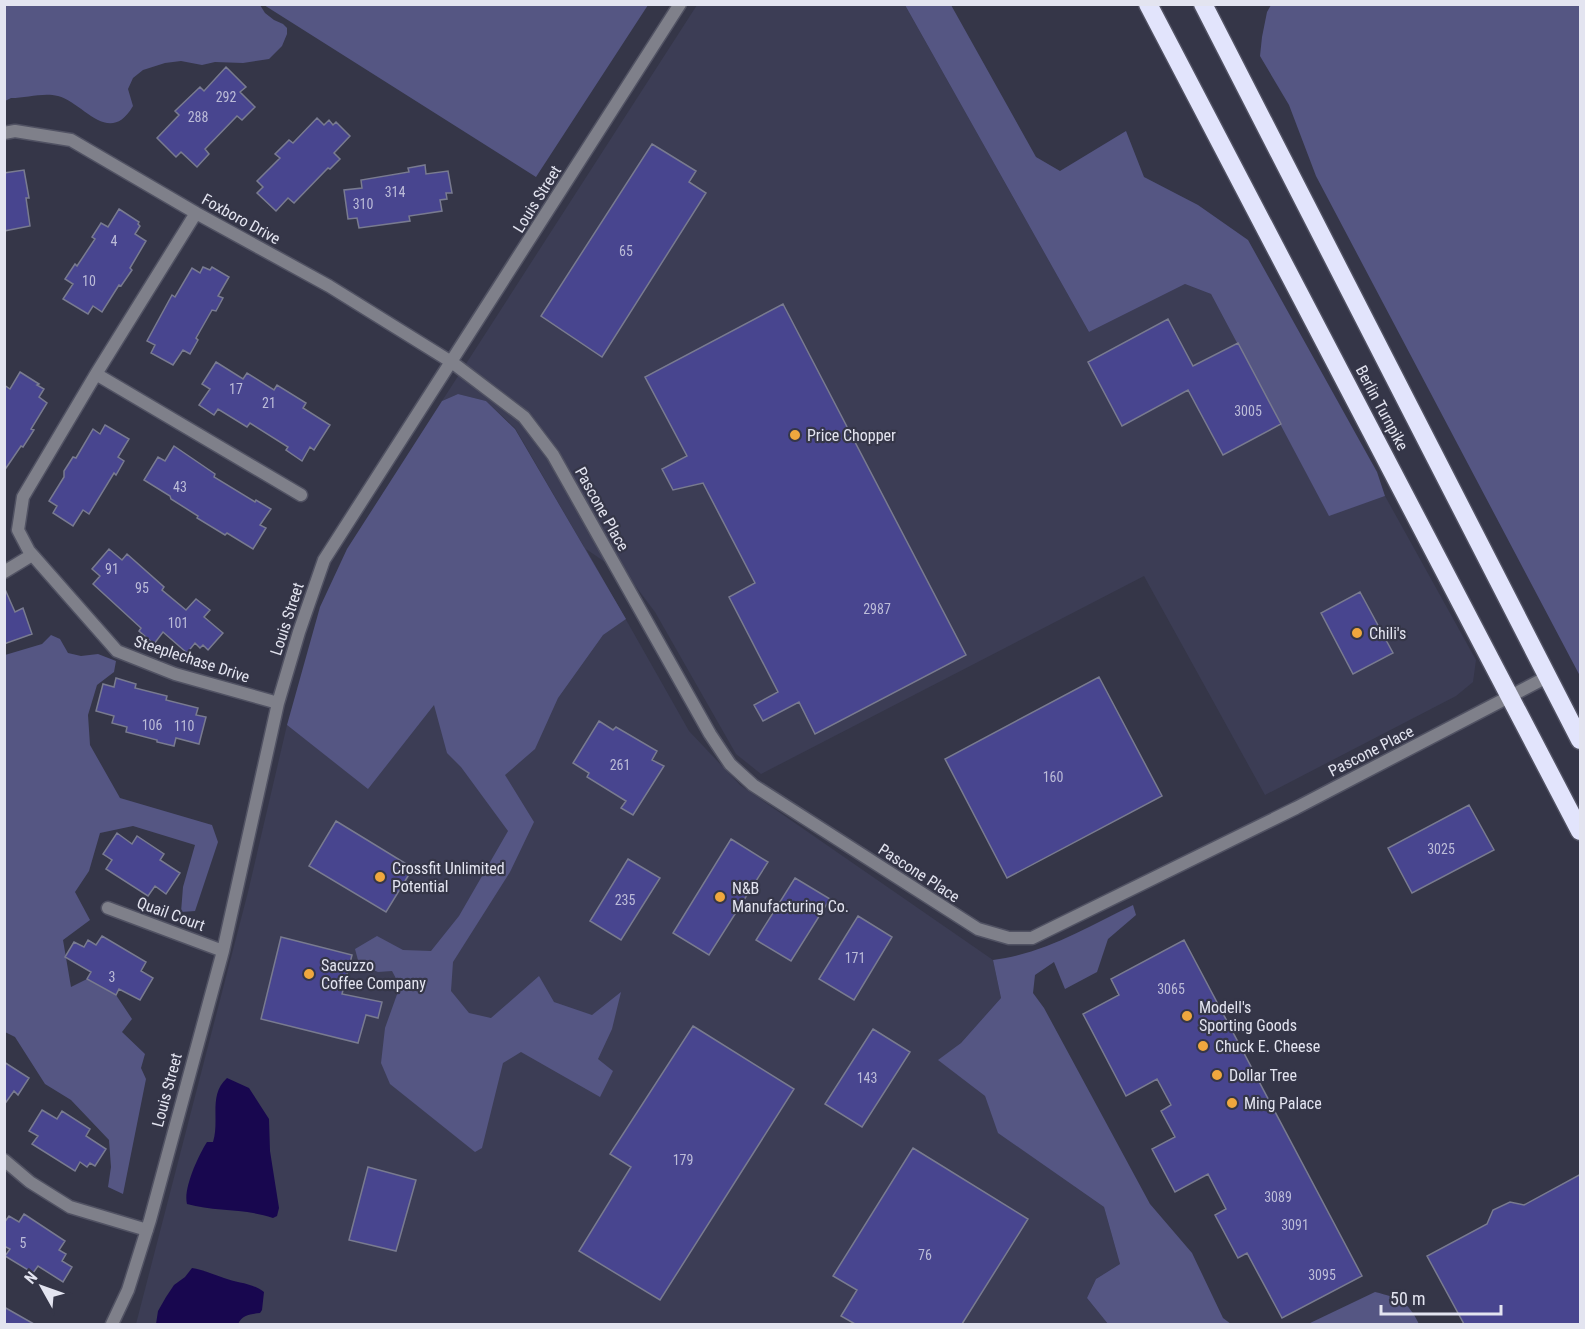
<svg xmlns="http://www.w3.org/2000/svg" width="1585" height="1329" font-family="'Roboto Condensed',sans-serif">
  <rect width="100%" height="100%" fill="#353648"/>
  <path fill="#3c3d55" d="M 697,5 L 905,5 L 1089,332 L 1185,284 L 1211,294 L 1329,515 L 1385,496 L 1476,660 L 1473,682 L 1456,696 L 1265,795 L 1144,576 L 761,774 L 736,754 L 655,612 L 631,580 L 586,549 L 689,731 L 740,785 L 993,960 L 1001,998 L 961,1043 L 939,1060 L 985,1096 L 999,1133 L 1104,1207 L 1120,1264 L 1096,1279 L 1087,1298 L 1108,1324 L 136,1324 L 248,892 L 287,725 L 368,788 L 554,550 L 584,547 L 515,428 L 486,401 L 458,394 L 442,401 Z"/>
  <path fill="#555683" d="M 5,4 L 260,5 L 265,13 L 274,20 L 283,24 L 287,28 L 287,34 L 282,46 L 269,59 L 243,63 L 215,62 L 202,65 L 181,61 L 165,63 L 143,70 L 133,78 L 128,89 L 133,106 C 109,147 84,103 58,96 C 44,92 26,98 11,98 L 5,101 Z
    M 264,5 L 648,5 L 536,177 Z
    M 905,5 L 951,5 L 1036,157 L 1060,171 L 1126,131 L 1144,177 L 1198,205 L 1248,240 L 1377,472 L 1385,496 L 1329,516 L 1211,294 L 1185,284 L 1089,332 Z
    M 1271,5 L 1580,5 L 1580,676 L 1316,176 L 1289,105 L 1260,56 L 1262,37 L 1267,12 Z
    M 458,394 L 486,401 L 515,429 L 626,619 L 603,635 L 558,698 L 535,749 L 505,775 L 534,822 L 510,872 L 453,962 L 451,991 L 469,1013 L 491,1018 L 539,976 L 554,1002 L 592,1015 L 621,992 L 612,1029 L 598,1059 L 613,1071 L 600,1097 L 521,1052 L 503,1063 L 482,1148 L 475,1152 L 390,1084 L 381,1063 L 385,1028 L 400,986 L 392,971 L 378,972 L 359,964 L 355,949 L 377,936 L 403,950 L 431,951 L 459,916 L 508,831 L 461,767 L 447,753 L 434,705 L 368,789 L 287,725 L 320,607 L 347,549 L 442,401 Z
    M 51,635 L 60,639 L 68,653 L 81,656 L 98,654 L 116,661 L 114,672 L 97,685 L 88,715 L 90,745 L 120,798 L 212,825 L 218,842 L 195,911 L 181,912 L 183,887 L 195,845 L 133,826 L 100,833 L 89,871 L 75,892 L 90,920 L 63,940 L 71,987 L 87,979 L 116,995 L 132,1019 L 122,1032 L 145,1054 L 141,1068 L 146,1079 L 123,1194 L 108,1187 L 111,1167 L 109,1140 L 71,1100 L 45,1084 L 15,1037 L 5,1032 L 5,655 L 42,644 Z
    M 1133,905 L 1136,915 L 1108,939 L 1097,972 L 1065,989 L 1054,962 L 1035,975 L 1033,993 L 1044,1008 L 1150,1204 L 1192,1253 L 1223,1318 L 1231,1324 L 1108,1324 L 1087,1298 L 1096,1279 L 1120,1264 L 1104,1207 L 998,1133 L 985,1096 L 938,1060 L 961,1043 L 1001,998 L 993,960 C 1043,954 1088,927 1133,905 Z
    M 1375,1292 C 1399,1298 1408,1301 1419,1324 L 1308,1324 Z"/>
  <path fill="#18074f" d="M 227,1078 L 249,1088 L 269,1119 L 270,1151 L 279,1208 L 277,1216 L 273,1218 C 244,1208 215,1212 187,1204 C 183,1189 198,1156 207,1142 L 213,1142 C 220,1120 208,1095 227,1078 Z
    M 192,1268 C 204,1270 212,1274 224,1278 C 237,1283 253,1283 264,1292 L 262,1310 L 260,1313 C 250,1314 242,1315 238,1324 L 156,1324 L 158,1311 L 166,1297 L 174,1285 L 185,1277 Z"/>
  <path fill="#48458f" stroke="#797b90" stroke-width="1.5" d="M 226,67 L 246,87 L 240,92 L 255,107 L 242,120 L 237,116 L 205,149 L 209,154 L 197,167 L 181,152 L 176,157 L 157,138 L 179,115 L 175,111 L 200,87 L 204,91 Z
    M 317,118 L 324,125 L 329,120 L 333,125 L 336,122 L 350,136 L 334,153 L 340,159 L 330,169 L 328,168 L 294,203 L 288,198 L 276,211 L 257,193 L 263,187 L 257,181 L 280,158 L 275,154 L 289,140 L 293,143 Z
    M 652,144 L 696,171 L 689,182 L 706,193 L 602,357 L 541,316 Z
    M 425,165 L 426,174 L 448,171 L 452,193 L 446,193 L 447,199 L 440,200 L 442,211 L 409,216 L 410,221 L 359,228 L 357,218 L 348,219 L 344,190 L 362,188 L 361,180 L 409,172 L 408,168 Z
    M 24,170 L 29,198 L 26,198 L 30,226 L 4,231 L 4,173 Z
    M 119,209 L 139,222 L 138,224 L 140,226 L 135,234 L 146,241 L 130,268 L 132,270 L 121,286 L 119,285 L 102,312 L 93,306 L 88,314 L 63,299 L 73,284 L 65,279 L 75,264 L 77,266 L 95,239 L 92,237 L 101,223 L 108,227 Z
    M 203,267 L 210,270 L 212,267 L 229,277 L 218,296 L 223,298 L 216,311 L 212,310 L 196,338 L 198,340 L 190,354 L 183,350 L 173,365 L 151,353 L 155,345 L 147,341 L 172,295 L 175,297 L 192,268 L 200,273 Z
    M 783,304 L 966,655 L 815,734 L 799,702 L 763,721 L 754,705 L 778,692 L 729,597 L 755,583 L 703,483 L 673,490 L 662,469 L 687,456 L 645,377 Z
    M 1168,319 L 1193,366 L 1238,343 L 1281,424 L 1223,455 L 1188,390 L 1122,426 L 1088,362 Z
    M 216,362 L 243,379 L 247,373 L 274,390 L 277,385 L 306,403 L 303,408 L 330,425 L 314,450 L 310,447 L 302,461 L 286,450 L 288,447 L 250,423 L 247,427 L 218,409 L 214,415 L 199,405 L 210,389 L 202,384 Z
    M 20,372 L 39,384 L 37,385 L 44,389 L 39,397 L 47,403 L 31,429 L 34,430 L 23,447 L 21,446 L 4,471 L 4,385 L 10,389 Z
    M 105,425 L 129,439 L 118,457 L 124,461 L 116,475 L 114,473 L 89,514 L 83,510 L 73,526 L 53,513 L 57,506 L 49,501 L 64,477 L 64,471 L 73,457 L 76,458 L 93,429 L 100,434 Z
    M 174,446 L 215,474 L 214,477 L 255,502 L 256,500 L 271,509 L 260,525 L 266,528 L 253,549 L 227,533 L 225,535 L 197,518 L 198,516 L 171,499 L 170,496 L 144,480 L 158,457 L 165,461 Z
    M 109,549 L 122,560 L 127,554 L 164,587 L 162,590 L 186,610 L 196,599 L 210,610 L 204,617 L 223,633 L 208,650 L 203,645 L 200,648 L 195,643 L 187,653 L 163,632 L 154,644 L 139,631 L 141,628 L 93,584 L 100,576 L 92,569 Z
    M 4,587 L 15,612 L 23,608 L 32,634 L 4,644 Z
    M 1360,592 L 1393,653 L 1353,674 L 1321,613 Z
    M 1099,677 L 1162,796 L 1007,878 L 945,759 Z
    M 116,678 L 136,684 L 135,688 L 167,696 L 166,700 L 198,708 L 196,715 L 206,717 L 199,744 L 176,738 L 174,746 L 157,742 L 157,740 L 126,732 L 127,727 L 112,723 L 114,716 L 96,711 L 103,684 L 114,687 Z
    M 599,721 L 613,730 L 616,727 L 657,751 L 652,760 L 664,766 L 633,815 L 621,808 L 626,801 L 587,777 L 589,773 L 573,763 Z
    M 1469,805 L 1494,850 L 1412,893 L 1388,848 Z
    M 336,821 L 413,868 L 386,912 L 309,866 Z
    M 117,833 L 132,844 L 137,836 L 164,854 L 160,860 L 180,873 L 166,894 L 155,886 L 148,896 L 106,869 L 112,860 L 103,854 Z
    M 731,839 L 768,862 L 709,955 L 673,933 Z
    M 628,859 L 660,878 L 621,940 L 590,921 Z
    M 795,878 L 830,899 L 791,961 L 756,940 Z
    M 858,916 L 892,937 L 854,1000 L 819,979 Z
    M 102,936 L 146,962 L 141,971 L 153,978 L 140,1000 L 119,989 L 116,995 L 87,979 L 91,972 L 65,957 L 74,942 L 84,947 L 88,940 L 96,945 Z
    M 281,937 L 352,955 L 342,994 L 382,1002 L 378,1018 L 366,1015 L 358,1043 L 261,1019 Z
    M 1184,940 L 1362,1276 L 1282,1318 L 1247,1253 L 1238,1258 L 1215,1215 L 1226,1209 L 1208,1174 L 1175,1192 L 1152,1149 L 1175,1137 L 1161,1111 L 1171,1105 L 1157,1079 L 1126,1096 L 1083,1014 L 1119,995 L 1111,979 Z
    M 693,1026 L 794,1089 L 660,1300 L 579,1251 L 631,1167 L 610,1154 Z
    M 873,1029 L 910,1052 L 862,1127 L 825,1104 Z
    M 4,1062 L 29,1078 L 18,1095 L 14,1091 L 4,1105 Z
    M 42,1110 L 57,1119 L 62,1111 L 90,1129 L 86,1136 L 106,1149 L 95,1166 L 90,1163 L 87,1167 L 80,1162 L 75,1171 L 32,1144 L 38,1136 L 29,1131 Z
    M 913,1148 L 1028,1219 L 962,1324 L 855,1324 L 841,1316 L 857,1290 L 833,1276 Z
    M 368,1167 L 416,1180 L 396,1251 L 349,1240 Z
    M 1581,1174 L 1581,1324 L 1464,1324 L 1427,1256 L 1487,1224 L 1493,1210 L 1510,1202 L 1524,1205 Z
    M 24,1214 L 65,1241 L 59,1250 L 66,1254 L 62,1261 L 72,1267 L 63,1282 L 38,1266 L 33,1273 L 5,1256 L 10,1249 L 4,1246 L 4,1223 L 9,1216 L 19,1222 Z
    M 4,1307 L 34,1324 L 4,1324 Z"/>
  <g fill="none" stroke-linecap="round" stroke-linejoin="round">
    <defs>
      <path id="street" d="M 4,133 L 15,131 L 71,140 L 196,213 L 329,286 L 453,363 L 524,417 L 553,455 L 710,734 L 730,764 L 753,785 L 978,929 L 1009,938 L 1032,938 L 1296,808 L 1547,677
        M 196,213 L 96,374 L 23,497 L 18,530 L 29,551 L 117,651 L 175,674 L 278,703
        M 96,374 L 301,495
        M 4,572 L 32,555
        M 108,908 L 223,951
        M 4,1160 L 30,1182 L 70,1207 L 147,1230
        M 112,1324 L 128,1290 L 150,1220 L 223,951 L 278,703 L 299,632 L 324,560 L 680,4"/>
      <path id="highway" d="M 1148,4 L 1580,831
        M 1203,4 L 1580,740"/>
    </defs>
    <use href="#street" stroke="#515263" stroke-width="15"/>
    <use href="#highway" stroke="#515263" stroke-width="21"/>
    <use href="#street" stroke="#7f808a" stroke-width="12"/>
    <use href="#highway" stroke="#e2e4fc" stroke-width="18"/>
  </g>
  <g fill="#efa73e" stroke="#353648" stroke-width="2">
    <circle cx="795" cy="435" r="6"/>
    <circle cx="1357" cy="633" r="6"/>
    <circle cx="380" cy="877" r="6"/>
    <circle cx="720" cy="897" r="6"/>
    <circle cx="309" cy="974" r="6"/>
    <circle cx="1187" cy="1016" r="6"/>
    <circle cx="1203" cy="1046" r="6"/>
    <circle cx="1217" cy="1075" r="6"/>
    <circle cx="1232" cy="1103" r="6"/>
  </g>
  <g text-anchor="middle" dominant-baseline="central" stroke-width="4.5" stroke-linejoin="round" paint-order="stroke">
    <g font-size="14" fill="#bcbcd8">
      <text x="226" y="97">292</text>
      <text x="198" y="117">288</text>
      <text x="395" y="192">314</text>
      <text x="363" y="204">310</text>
      <text x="114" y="241">4</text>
      <text x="626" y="251">65</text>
      <text x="89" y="281">10</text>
      <text x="236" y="389">17</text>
      <text x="269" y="403">21</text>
      <text x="1248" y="411">3005</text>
      <text x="180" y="487">43</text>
      <text x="112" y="569">91</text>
      <text x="142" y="588">95</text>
      <text x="877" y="609">2987</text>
      <text x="178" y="623">101</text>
      <text x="152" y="725">106</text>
      <text x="184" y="726">110</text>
      <text x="620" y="765">261</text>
      <text x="1053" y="777">160</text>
      <text x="1441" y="849">3025</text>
      <text x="625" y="900">235</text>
      <text x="855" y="958">171</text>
      <text x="112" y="977">3</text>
      <text x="1171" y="989">3065</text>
      <text x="867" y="1078">143</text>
      <text x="683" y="1160">179</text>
      <text x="1278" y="1197">3089</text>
      <text x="1295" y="1225">3091</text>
      <text x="23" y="1243">5</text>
      <text x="925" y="1255">76</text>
      <text x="1322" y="1275">3095</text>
    </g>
    <g font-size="16" fill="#e3e4f0" stroke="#353648">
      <text transform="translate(537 199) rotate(-58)">Louis Street</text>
      <text transform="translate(241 219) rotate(29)">Foxboro Drive</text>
      <text transform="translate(1382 408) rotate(62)">Berlin Turnpike</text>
      <text transform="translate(602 509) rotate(61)">Pascone Place</text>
      <text transform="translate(287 619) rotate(-72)">Louis Street</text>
      <text transform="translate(192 659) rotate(18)">Steeplechase Drive</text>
      <text transform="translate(1371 751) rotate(-27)">Pascone Place</text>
      <text transform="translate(919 873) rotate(33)">Pascone Place</text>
      <text transform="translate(171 914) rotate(20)">Quail Court</text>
      <text transform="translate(167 1090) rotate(-75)">Louis Street</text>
    </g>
    <g font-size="16" fill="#e3e4f0" stroke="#353648" text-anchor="start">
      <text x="807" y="435">Price Chopper</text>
      <text x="1369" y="633">Chili's</text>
      <text x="392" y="868">Crossfit Unlimited<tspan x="392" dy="18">Potential</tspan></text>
      <text x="732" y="888">N&amp;B<tspan x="732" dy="18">Manufacturing Co.</tspan></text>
      <text x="321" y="965">Sacuzzo<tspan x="321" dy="18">Coffee Company</tspan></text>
      <text x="1199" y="1007">Modell's<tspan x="1199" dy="18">Sporting Goods</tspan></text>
      <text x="1215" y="1046">Chuck E. Cheese</text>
      <text x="1229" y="1075">Dollar Tree</text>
      <text x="1244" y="1103">Ming Palace</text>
    </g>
  </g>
  <rect width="1585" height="1329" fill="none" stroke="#e3e4f0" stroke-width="12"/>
  <g transform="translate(42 1287) rotate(310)" stroke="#353648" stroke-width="4.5" paint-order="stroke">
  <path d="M0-4.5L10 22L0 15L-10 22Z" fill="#e3e4f0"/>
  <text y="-9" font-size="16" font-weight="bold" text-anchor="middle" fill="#e3e4f0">N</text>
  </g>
  <path d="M1381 1305v9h120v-9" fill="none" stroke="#e3e4f0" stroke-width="3"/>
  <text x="1390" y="1305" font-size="18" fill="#e3e4f0" stroke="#353648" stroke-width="4.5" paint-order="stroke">50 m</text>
</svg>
